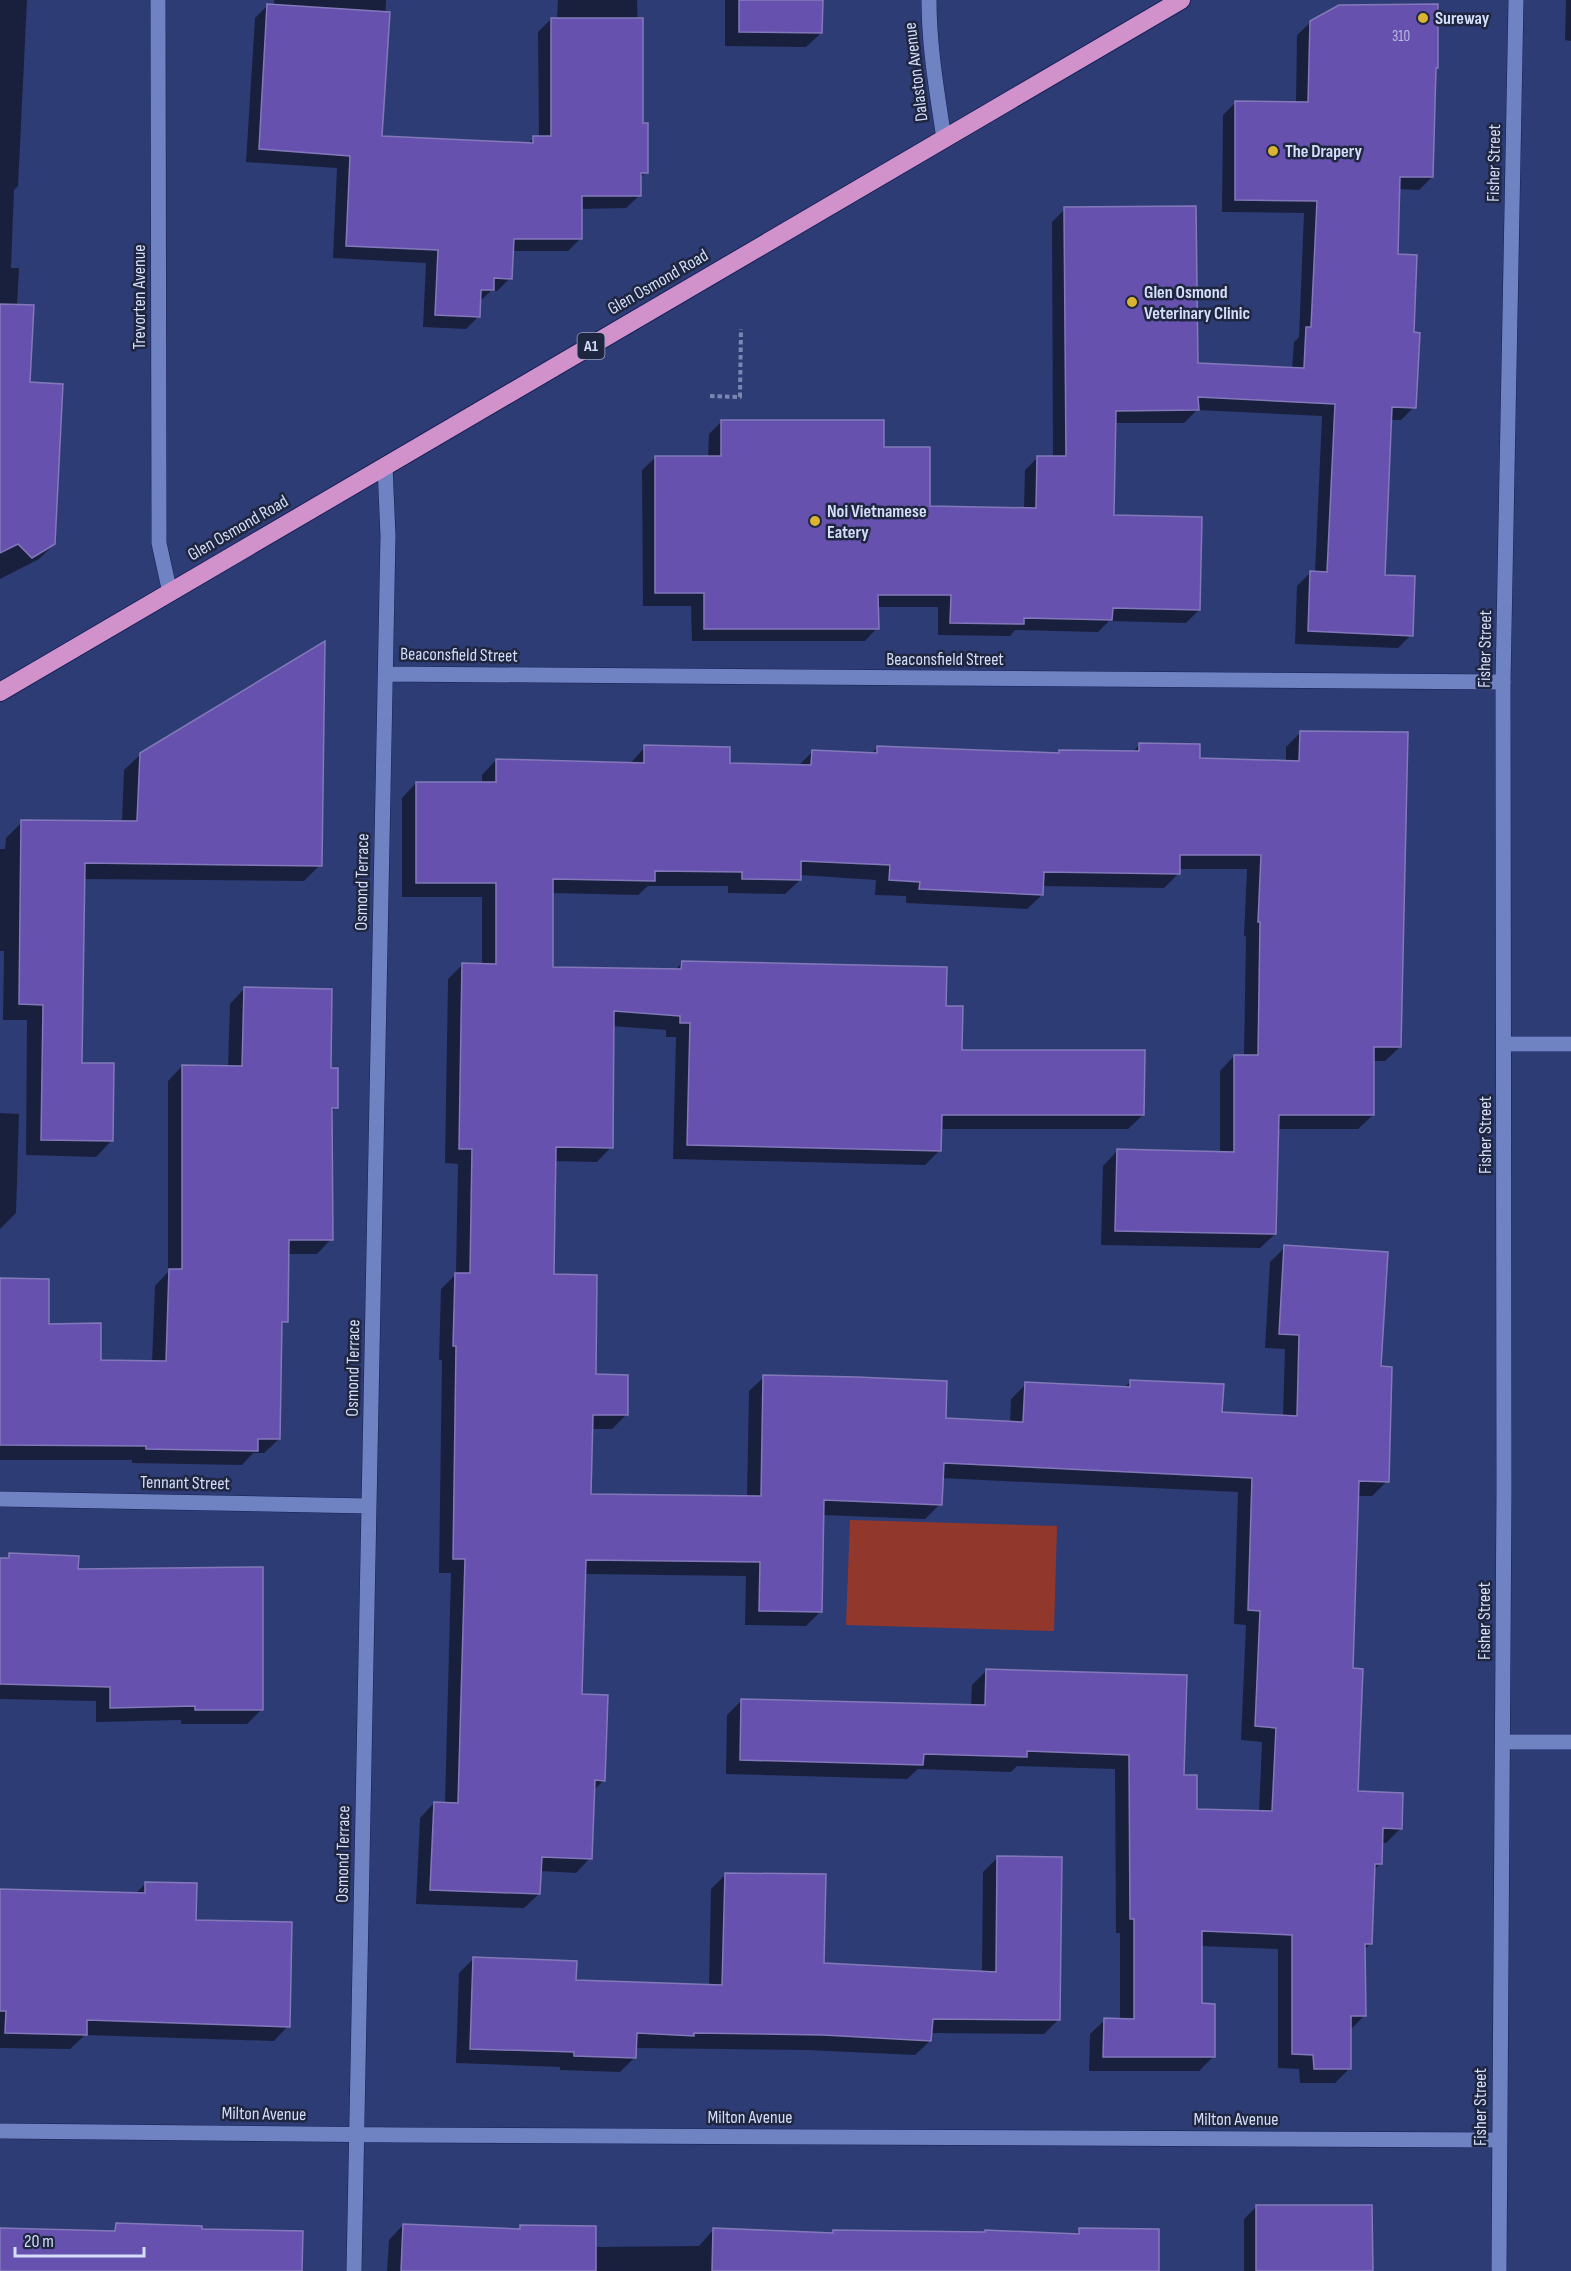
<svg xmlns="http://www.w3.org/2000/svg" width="1571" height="2271" font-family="'Sofia Sans Condensed',sans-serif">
  <rect width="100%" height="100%" fill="#2e3c75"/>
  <path fill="#92372b" d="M 850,1520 L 1057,1526 L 1054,1631 L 846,1625 Z"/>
  <path fill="#0007" d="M 0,0 L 27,0 L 18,186 L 14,190 L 11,268 L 19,268 L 17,306 L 32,307 L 30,384 L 54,544 L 39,559 L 0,579 Z
    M 274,0 L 386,0 L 380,137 L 527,144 L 534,138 L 539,138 L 538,32 L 551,19 L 557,19 L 558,0 L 637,0 L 641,125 L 646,172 L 639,179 L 639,196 L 626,208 L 581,209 L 581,238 L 568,251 L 511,251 L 510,278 L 497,291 L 491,291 L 479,302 L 479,316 L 466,329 L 423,327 L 426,263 L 333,258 L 337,168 L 246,162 L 255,18 L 268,5 L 274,6 Z
    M 725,0 L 821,0 L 821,33 L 806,47 L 725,46 Z
    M 1566,0 L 1571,0 L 1571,41 L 1565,40 Z
    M 1311,22 L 1435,69 L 1432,177 L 1419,190 L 1398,189 L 1397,255 L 1413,334 L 1414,407 L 1401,420 L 1390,420 L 1383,576 L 1411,635 L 1398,648 L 1295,644 L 1297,586 L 1310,573 L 1315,573 L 1322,416 L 1197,410 L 1184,423 L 1114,423 L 1113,517 L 1199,610 L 1186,623 L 1109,621 L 1098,632 L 1015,630 L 1010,636 L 938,635 L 938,607 L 877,607 L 877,628 L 865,641 L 692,641 L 691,606 L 643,606 L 642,470 L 655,458 L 708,457 L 709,434 L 722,421 L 882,448 L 928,507 L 1024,509 L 1025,470 L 1038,457 L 1053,458 L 1052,222 L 1065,209 L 1197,364 L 1292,369 L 1294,342 L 1299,337 L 1304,213 L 1222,212 L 1223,115 L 1236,102 L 1296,103 L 1297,35 Z
    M 1301,732 L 1400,1047 L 1385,1061 L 1373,1061 L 1373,1115 L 1358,1129 L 1278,1129 L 1275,1234 L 1260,1248 L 1101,1245 L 1103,1166 L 1117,1151 L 1220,1153 L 1220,1071 L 1234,1056 L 1244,1056 L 1246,936 L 1244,936 L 1247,869 L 1179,869 L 1179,873 L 1164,888 L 1042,886 L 1042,895 L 1027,909 L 906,903 L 906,896 L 875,895 L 876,880 L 800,875 L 800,880 L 785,894 L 728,893 L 728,886 L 648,886 L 638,895 L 552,893 L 552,968 L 675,970 L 682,963 L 944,1007 L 960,1052 L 1143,1115 L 1128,1129 L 940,1129 L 940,1150 L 925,1165 L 673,1159 L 676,1037 L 666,1037 L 666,1030 L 612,1026 L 611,1147 L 597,1162 L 554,1161 L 552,1276 L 595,1375 L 626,1415 L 612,1429 L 591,1429 L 590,1496 L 747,1497 L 749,1391 L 764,1377 L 944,1420 L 1010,1423 L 1011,1399 L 1026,1384 L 1124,1388 L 1131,1381 L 1221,1413 L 1283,1417 L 1285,1349 L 1265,1348 L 1270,1262 L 1285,1247 L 1379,1368 L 1387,1481 L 1372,1496 L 1357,1496 L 1352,1670 L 1356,1793 L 1401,1828 L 1386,1843 L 1381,1843 L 1380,1864 L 1373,1871 L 1371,1943 L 1364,1950 L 1364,2016 L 1350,2030 L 1350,2068 L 1335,2083 L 1300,2083 L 1299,2069 L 1278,2068 L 1278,1949 L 1200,1946 L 1200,2005 L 1214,2056 L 1199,2071 L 1089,2071 L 1090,2034 L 1105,2020 L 1120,2020 L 1120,1933 L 1116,1933 L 1115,1769 L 1017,1766 L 1011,1772 L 918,1769 L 907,1779 L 726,1774 L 727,1715 L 742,1700 L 971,1706 L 972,1685 L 987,1670 L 1183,1777 L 1196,1811 L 1259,1813 L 1262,1742 L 1241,1740 L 1246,1625 L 1234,1624 L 1238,1492 L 941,1478 L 940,1504 L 925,1519 L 822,1515 L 821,1611 L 806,1626 L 745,1625 L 746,1576 L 584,1574 L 581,1695 L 604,1780 L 593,1791 L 590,1858 L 576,1873 L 540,1871 L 539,1894 L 524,1908 L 416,1904 L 420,1818 L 434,1803 L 445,1803 L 451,1573 L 439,1573 L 442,1360 L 439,1360 L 441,1289 L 456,1274 L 458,1164 L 445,1163 L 448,979 L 462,965 L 482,965 L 482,897 L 402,897 L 402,798 L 416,783 L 482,784 L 482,775 L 496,760 L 630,764 L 645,747 L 728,765 L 798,766 L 812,752 L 871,754 L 878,747 L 1056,755 L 1059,752 L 1132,753 L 1139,745 L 1199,760 L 1286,762 L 1286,747 Z
    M 141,754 L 320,865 L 304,881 L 83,879 L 80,1064 L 112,1140 L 96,1157 L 26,1155 L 27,1020 L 3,1020 L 4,951 L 0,951 L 0,849 L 5,849 L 6,838 L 22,822 L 122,822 L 124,770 Z
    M 244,989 L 330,1069 L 336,1107 L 331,1113 L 331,1239 L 317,1254 L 287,1254 L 286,1321 L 280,1327 L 279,1439 L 264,1453 L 253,1453 L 242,1465 L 132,1463 L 132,1460 L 0,1460 L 0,1279 L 47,1325 L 100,1362 L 152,1363 L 155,1286 L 168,1272 L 168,1081 L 182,1066 L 228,1067 L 230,1004 Z
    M 0,1113 L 19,1114 L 16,1213 L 0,1229 Z
    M 10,1555 L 77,1571 L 262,1709 L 247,1724 L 181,1724 L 181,1720 L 96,1722 L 96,1701 L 0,1699 L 0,1559 L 5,1560 Z
    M 998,1857 L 1059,2019 L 1044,2034 L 930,2033 L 930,2041 L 915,2055 L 807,2050 L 635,2048 L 635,2057 L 620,2072 L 560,2070 L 560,2067 L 456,2063 L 459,1973 L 474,1958 L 574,1981 L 709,1986 L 711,1889 L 726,1874 L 823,1965 L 982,1972 L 983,1872 Z
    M 146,1883 L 288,2026 L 274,2041 L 85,2035 L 70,2049 L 0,2048 L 0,1890 L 135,1894 Z
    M 1256,2207 L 1370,2271 L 1244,2271 L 1244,2219 Z
    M 403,2225 L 517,2231 L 521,2227 L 595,2247 L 699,2246 L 714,2229 L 831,2234 L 833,2232 L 1074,2236 L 1080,2230 L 1157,2271 L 387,2271 L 389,2240 Z"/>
  <path fill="#6651ae" stroke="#8379ba" stroke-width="1.5" d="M 739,0 L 823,0 L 822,33 L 739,32 Z
    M 267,4 L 390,12 L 382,136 L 533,143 L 533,136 L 551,136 L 551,18 L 643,18 L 643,123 L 648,123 L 648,173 L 641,173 L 641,196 L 582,196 L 582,239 L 514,239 L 512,279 L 494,278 L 494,290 L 481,290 L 480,317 L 435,315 L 438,250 L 346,246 L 350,156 L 259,149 Z
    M 1438,4 L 1438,68 L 1436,68 L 1433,177 L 1400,177 L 1398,254 L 1417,255 L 1414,332 L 1420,333 L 1416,408 L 1392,407 L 1385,575 L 1415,576 L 1413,636 L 1308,631 L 1310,571 L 1327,572 L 1335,404 L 1198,397 L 1199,410 L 1116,411 L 1114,515 L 1202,517 L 1200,610 L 1113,608 L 1112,620 L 1024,618 L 1024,624 L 950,623 L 951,595 L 878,595 L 879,629 L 704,629 L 704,593 L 655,593 L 655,456 L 721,456 L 721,420 L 884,420 L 884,447 L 930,447 L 930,506 L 1036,508 L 1037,456 L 1066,456 L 1064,207 L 1196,206 L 1198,363 L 1304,368 L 1306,327 L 1311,327 L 1317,201 L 1235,200 L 1235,101 L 1308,102 L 1310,21 L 1339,5 Z
    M 0,304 L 34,305 L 30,382 L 63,384 L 55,544 L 32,558 L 18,544 L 0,553 Z
    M 325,641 L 322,866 L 85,863 L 82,1063 L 114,1063 L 113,1141 L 41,1140 L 43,1005 L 19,1004 L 21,820 L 137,821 L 140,753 Z
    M 1300,731 L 1408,732 L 1401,1047 L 1374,1047 L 1374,1115 L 1279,1115 L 1276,1234 L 1115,1231 L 1117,1149 L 1234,1152 L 1234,1055 L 1258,1055 L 1260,922 L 1258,922 L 1261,855 L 1180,855 L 1180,874 L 1044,872 L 1043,895 L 919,889 L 920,882 L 889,880 L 890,865 L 801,861 L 801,880 L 742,879 L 742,872 L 655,871 L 655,881 L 553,879 L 553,967 L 681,969 L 682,961 L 947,967 L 946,1006 L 963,1006 L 962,1050 L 1145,1050 L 1144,1115 L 942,1115 L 941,1151 L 687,1145 L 690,1023 L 680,1023 L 680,1016 L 614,1011 L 613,1148 L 556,1147 L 554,1274 L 597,1275 L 596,1374 L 628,1375 L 628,1415 L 593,1415 L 591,1494 L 761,1496 L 763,1375 L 857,1377 L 947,1381 L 946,1418 L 1023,1422 L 1025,1382 L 1130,1387 L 1130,1380 L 1224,1384 L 1222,1412 L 1297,1416 L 1299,1335 L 1279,1334 L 1284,1245 L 1388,1252 L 1381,1366 L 1392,1367 L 1389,1482 L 1359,1481 L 1353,1668 L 1363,1669 L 1358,1791 L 1403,1793 L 1402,1829 L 1383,1828 L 1382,1864 L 1375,1864 L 1372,1944 L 1365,1944 L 1366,2016 L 1351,2016 L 1351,2069 L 1314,2069 L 1313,2055 L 1292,2054 L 1292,1935 L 1202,1931 L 1202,2003 L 1215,2004 L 1215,2057 L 1103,2057 L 1104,2018 L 1134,2019 L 1134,1919 L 1130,1919 L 1129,1755 L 1027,1751 L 1027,1757 L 924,1754 L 923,1765 L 740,1760 L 741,1699 L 985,1705 L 986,1669 L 1187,1675 L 1184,1775 L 1197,1775 L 1197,1809 L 1272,1811 L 1276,1728 L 1255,1726 L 1260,1611 L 1248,1610 L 1252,1478 L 944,1463 L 942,1505 L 824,1500 L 822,1612 L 759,1611 L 760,1562 L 586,1560 L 582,1694 L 608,1695 L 605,1781 L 595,1780 L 592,1859 L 542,1857 L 540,1894 L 430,1890 L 434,1802 L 458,1803 L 465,1559 L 453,1559 L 456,1346 L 453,1346 L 455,1273 L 470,1273 L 472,1149 L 459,1149 L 462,963 L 496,964 L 496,883 L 416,883 L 416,782 L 496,782 L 496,759 L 644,763 L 644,745 L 730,747 L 730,763 L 811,765 L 812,750 L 877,753 L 877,746 L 1059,753 L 1059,750 L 1139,751 L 1139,743 L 1200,744 L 1200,758 L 1299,761 Z
    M 244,987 L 332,989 L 331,1068 L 338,1068 L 338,1108 L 332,1108 L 333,1240 L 289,1240 L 288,1322 L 282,1322 L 280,1439 L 258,1439 L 258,1451 L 146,1449 L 146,1446 L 0,1445 L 0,1278 L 49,1279 L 49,1324 L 101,1323 L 101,1360 L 166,1361 L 169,1269 L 182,1269 L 182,1065 L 242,1066 Z
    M 9,1553 L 79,1556 L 78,1569 L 263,1567 L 263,1710 L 195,1710 L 195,1706 L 110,1708 L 110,1687 L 0,1684 L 0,1558 L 9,1558 Z
    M 997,1856 L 1062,1857 L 1060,2020 L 933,2019 L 931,2041 L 823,2035 L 694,2033 L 694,2036 L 637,2033 L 636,2058 L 574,2056 L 574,2052 L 470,2049 L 473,1957 L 577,1961 L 576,1980 L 722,1985 L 725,1873 L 826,1874 L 824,1963 L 996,1972 Z
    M 145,1882 L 197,1883 L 196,1920 L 292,1922 L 290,2027 L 87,2020 L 87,2035 L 5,2033 L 6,2011 L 0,2011 L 0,1889 L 145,1893 Z
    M 1256,2205 L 1372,2205 L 1373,2271 L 1256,2271 Z
    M 116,2223 L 202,2226 L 202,2229 L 303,2231 L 302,2271 L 0,2271 L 0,2228 L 115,2231 Z
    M 403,2224 L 520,2229 L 520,2225 L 596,2226 L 596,2271 L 401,2271 Z
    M 713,2228 L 833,2233 L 833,2230 L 985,2232 L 985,2230 L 1079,2234 L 1079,2228 L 1159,2229 L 1159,2271 L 712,2271 Z"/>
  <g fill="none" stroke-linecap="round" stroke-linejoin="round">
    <defs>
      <path id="street" d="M 158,0 L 159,529 L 159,543 L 170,593
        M 929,0 C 929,47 937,92 944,139
        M 386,674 L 1503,682
        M 1504,1044 L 1571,1044
        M 0,1499 L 369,1506
        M 1503,1742 L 1571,1742
        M 0,2131 L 403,2135 L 1499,2140
        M 354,2271 L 388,536 L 385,466"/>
      <path id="secondary" d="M 1499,2271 L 1504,1491 L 1503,682 L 1516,0"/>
      <path id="highway" d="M 0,692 L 1181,0"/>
    </defs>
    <use href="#street" stroke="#172158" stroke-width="16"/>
    <use href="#secondary" stroke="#172158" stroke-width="16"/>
    <use href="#highway" stroke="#172158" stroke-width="20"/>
    <path stroke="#7a86b2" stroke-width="4" stroke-dasharray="4.5 3" stroke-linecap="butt" d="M 710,396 L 740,397 L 741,329"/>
    <use href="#street" stroke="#6f82c1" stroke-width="15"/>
    <use href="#secondary" stroke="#6f82c1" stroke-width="15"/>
    <use href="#highway" stroke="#d192cb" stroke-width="18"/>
  </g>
  <g fill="#dbb333" stroke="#1f2640" stroke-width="2">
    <circle cx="1423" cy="18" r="6"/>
    <circle cx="1273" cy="151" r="6"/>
    <circle cx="1132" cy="302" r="6"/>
    <circle cx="815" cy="521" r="6"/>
  </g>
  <g text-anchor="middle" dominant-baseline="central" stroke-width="5" stroke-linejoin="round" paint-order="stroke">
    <g font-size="15" fill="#b8bbe6">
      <text x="1401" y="36">310</text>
    </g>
    <rect fill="#1f2640" stroke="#9ea7c2" stroke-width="1.5" x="577.5" y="333" width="27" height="26" rx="4.5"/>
    <g font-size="16" font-weight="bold" fill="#d4def9">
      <text x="591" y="346">A1</text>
    </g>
    <g font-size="18" font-weight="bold" fill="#d4def9" stroke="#1f2640" text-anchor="start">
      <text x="1435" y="18">Sureway</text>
      <text x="1285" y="151">The Drapery</text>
      <text x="1144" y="292">Glen Osmond<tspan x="1144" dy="21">Veterinary Clinic</tspan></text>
      <text x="827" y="511">Noi Vietnamese<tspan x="827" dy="21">Eatery</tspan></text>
    </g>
    <g font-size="18" fill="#d4def9" stroke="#1f2640">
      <text transform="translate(916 72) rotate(-97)">Dalaston Avenue</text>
      <text transform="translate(1494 163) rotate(-89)">Fisher Street</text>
      <text transform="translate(658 282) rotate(-30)">Glen Osmond Road</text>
      <text transform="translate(139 297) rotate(-90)">Trevorten Avenue</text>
      <text transform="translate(238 528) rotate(-30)">Glen Osmond Road</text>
      <text transform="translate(1485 649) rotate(-89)">Fisher Street</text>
      <text transform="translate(459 655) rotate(1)">Beaconsfield Street</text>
      <text x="945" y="659">Beaconsfield Street</text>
      <text transform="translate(362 882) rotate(-89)">Osmond Terrace</text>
      <text transform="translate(1485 1135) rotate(-90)">Fisher Street</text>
      <text transform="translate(353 1368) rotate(-89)">Osmond Terrace</text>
      <text transform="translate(185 1483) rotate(1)">Tennant Street</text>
      <text transform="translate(1484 1621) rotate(-90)">Fisher Street</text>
      <text transform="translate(343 1854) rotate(-89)">Osmond Terrace</text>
      <text transform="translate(1480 2107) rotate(-90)">Fisher Street</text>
      <text transform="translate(264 2114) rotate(1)">Milton Avenue</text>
      <text x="750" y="2117">Milton Avenue</text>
      <text x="1236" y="2119">Milton Avenue</text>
    </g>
  </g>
  <path d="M15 2247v9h129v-9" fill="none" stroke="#d4def9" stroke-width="3"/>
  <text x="24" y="2247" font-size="18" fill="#d4def9" stroke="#1f2640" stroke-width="4.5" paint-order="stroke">20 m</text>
</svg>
